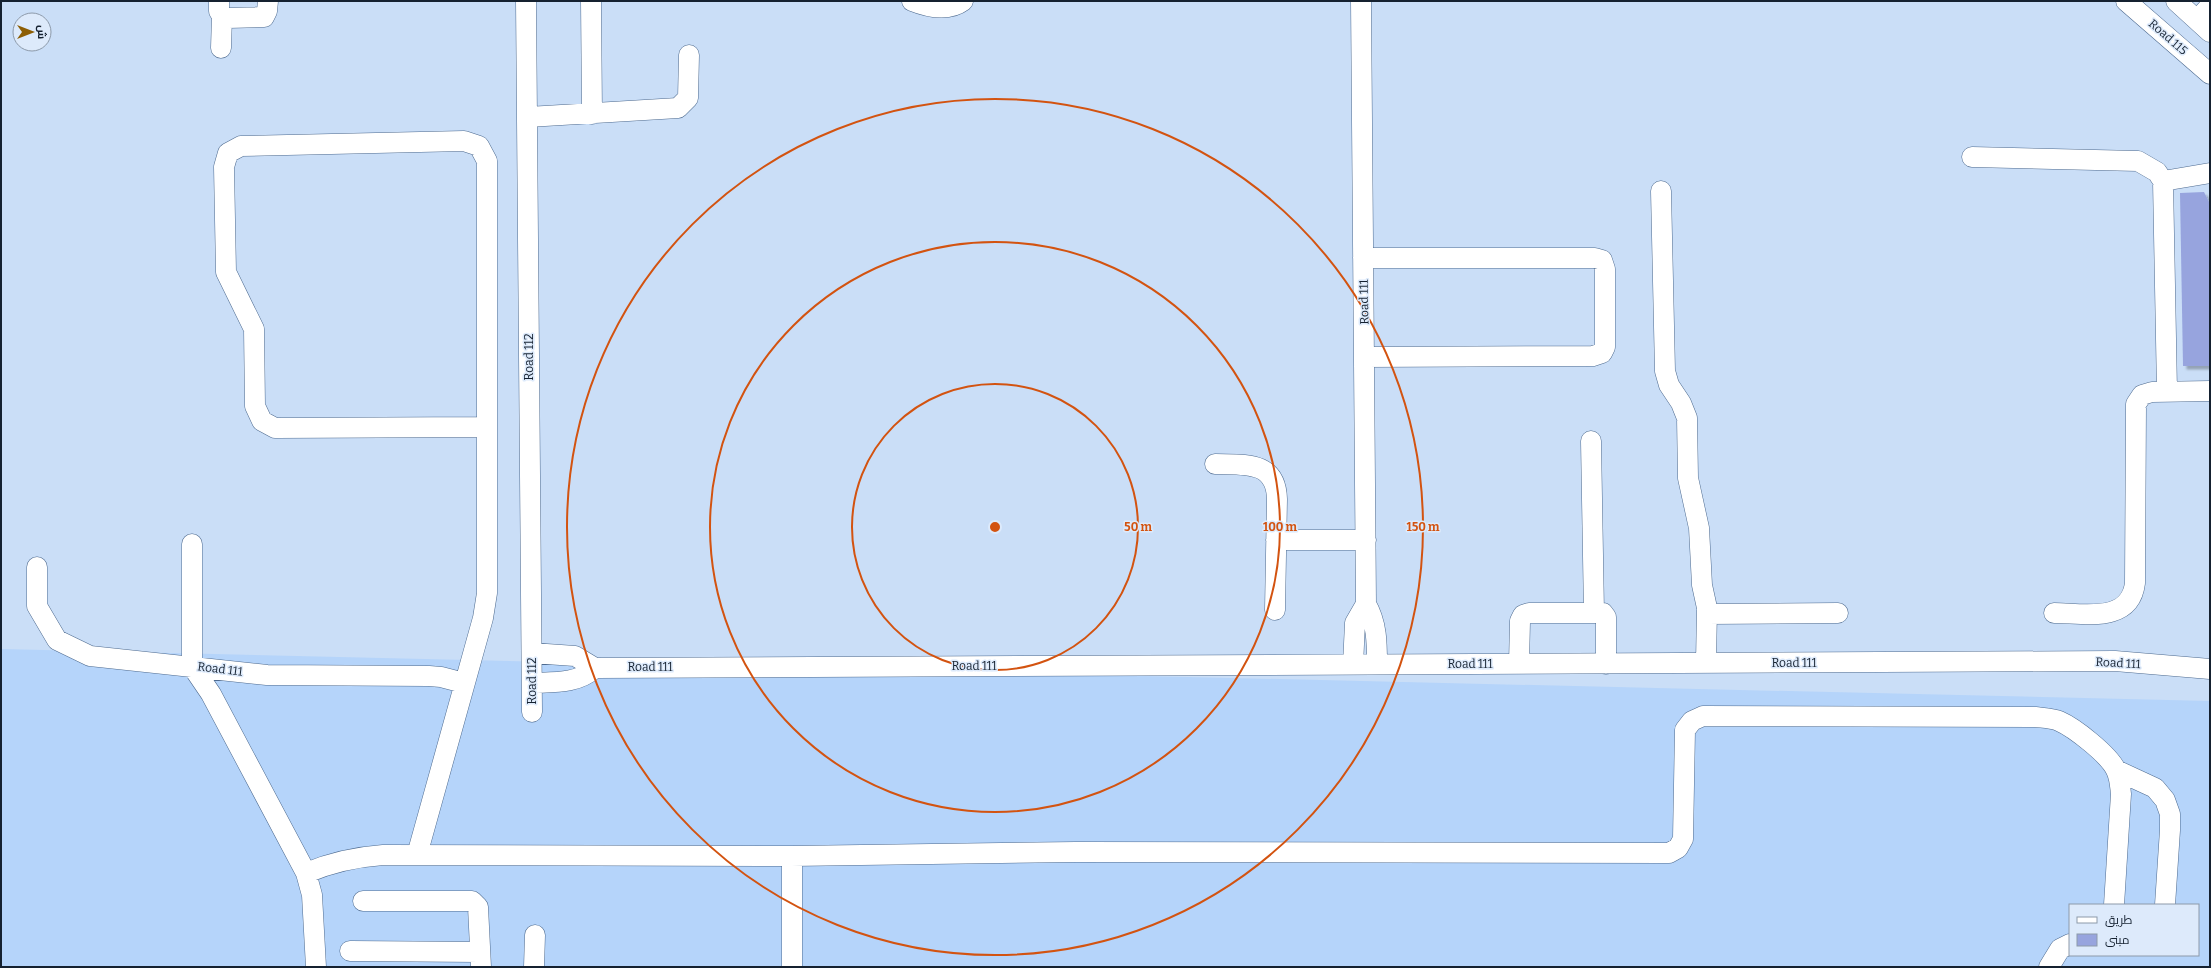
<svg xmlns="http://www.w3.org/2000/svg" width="2211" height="968" font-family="Bitter,Cairo,serif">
  <defs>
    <filter id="shadow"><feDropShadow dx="3.5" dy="3.5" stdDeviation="1" flood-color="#0004"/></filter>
  </defs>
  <rect width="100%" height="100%" fill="#cadef7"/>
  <path fill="#b5d4fa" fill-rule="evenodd" d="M 1,649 L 2210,701 L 2210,967 L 1,967 ZM 2070,905 L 2198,905 L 2198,955 L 2070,955 Z"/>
  <path fill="#97a4de" filter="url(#shadow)" d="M 2204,192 L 2210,204 L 2210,366 L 2183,366 L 2180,193 Z"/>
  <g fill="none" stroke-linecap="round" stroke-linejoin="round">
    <defs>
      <path id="minor" d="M 219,1 L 219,11 L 222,16 L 228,18 L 264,17 L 267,11 L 268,1
        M 526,1 L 532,712
        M 591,1 L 592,114
        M 912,1 C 927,7 948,12 963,1
        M 1361,1 L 1366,604 C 1377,623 1377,643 1377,664
        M 2126,1 L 2210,74
        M 2176,1 L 2210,32
        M 2197,20 L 2210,6
        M 221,48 L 222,16
        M 528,117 L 678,108 L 688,98 L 689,55
        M 1972,157 L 2138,161 L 2157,172 L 2163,181 L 2167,391
        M 2163,181 L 2210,173
        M 1661,191 L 1665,371 L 1669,385 L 1681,403 L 1687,418 L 1688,478 L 1699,528 L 1702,585 L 1707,608 L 1706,663
        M 1363,258 L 1595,258 L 1602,260 L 1605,269 L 1605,347 L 1602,353 L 1593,356 L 1364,357
        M 1591,441 L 1594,613
        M 1215,464 C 1244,465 1276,460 1277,499 L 1275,610
        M 1276,540 L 1366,540
        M 192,544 L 192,666 L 211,694 L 306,873 L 312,895 L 316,967
        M 37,567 L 37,606 L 57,640 L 90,656 L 267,675 L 429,676 L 441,677 L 464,683
        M 2054,613 C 2084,613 2130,624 2135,583 L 2136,404 L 2142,395 L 2152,392 L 2210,391
        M 1707,614 L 1838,613
        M 532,653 L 575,656 L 595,668 L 2115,661 L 2210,669
        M 1519,664 L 1520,621 L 1523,615 L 1529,613 L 1603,613 L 1606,617 L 1606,664
        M 1353,665 L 1355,623 L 1366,604
        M 532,683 C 555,682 577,684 595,668
        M 2116,770 L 2155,788 L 2165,800 L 2170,814 L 2170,830 L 2165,905
        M 417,855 L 483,618 L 487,593 L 487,161 L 479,146 L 464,141 L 241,146 L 228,153 L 224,167 L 226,272 L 254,329 L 255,406 L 262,421 L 275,428 L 487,427
        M 792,856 L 792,967
        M 306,873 C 332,862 355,857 383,855 L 792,856 L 1076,852 L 1669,853 L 1678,848 L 1683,839 L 1685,730 L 1692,721 L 1703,716 L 2035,717 C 2043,718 2052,718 2059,721 C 2075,728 2109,755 2116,770 C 2120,778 2120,786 2121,794 L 2114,905
        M 363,901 L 472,901 L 478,907 L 481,967
        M 350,951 L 480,952
        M 534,967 L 535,935
        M 2049,967 L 2060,949 L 2070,944"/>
    </defs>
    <use href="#minor" stroke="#4d6a8f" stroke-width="21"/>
    <use href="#minor" stroke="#fff" stroke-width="20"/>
  </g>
  <g fill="none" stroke="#d35310" stroke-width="2">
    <circle cx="995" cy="527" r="143"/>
    <circle cx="995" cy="527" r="285"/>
    <circle cx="995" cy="527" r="428"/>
  </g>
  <g text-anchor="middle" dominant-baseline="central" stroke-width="3" stroke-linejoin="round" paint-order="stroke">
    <g font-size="12" fill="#152130" stroke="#ddeafb">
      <text transform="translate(2168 37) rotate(41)">Road 115</text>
      <text transform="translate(1364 302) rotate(-91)">Road 111</text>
      <text transform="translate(529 357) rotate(-90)">Road 112</text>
      <text x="1794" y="663">Road 111</text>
      <text transform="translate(2118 663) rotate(3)">Road 111</text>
      <text x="1470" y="664">Road 111</text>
      <text x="974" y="666">Road 111</text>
      <text x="650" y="667">Road 111</text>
      <text transform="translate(220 669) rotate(7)">Road 111</text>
      <text transform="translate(532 681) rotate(-90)">Road 112</text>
    </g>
  </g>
  <circle cx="995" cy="527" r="6" fill="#d35310" stroke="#ddeafb" stroke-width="2"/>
  <g font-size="12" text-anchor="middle" font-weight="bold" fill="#d35310" stroke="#ddeafb" stroke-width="3" stroke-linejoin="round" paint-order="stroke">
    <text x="1138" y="531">50 m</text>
    <text x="1280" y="531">100 m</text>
    <text x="1423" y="531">150 m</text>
  </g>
  <rect width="2211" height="968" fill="none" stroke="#152130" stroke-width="4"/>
  <rect x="2069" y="904" width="130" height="52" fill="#ddeafb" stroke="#8d9aaa"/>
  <rect x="2077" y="917" width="20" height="6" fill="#ffffff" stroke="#8d9aaa"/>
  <text x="2105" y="924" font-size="12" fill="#152130">طريق</text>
  <rect x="2077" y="934" width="20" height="12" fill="#97a4de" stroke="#8d9aaa"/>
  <text x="2105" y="944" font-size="12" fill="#152130">مبنى</text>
  <g transform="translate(32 32) rotate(90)"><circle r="19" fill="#ddeafb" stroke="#8d9aaa"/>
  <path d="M0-3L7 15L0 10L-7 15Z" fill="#8d5e05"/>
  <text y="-6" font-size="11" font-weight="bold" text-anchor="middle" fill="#152130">ش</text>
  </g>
</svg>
